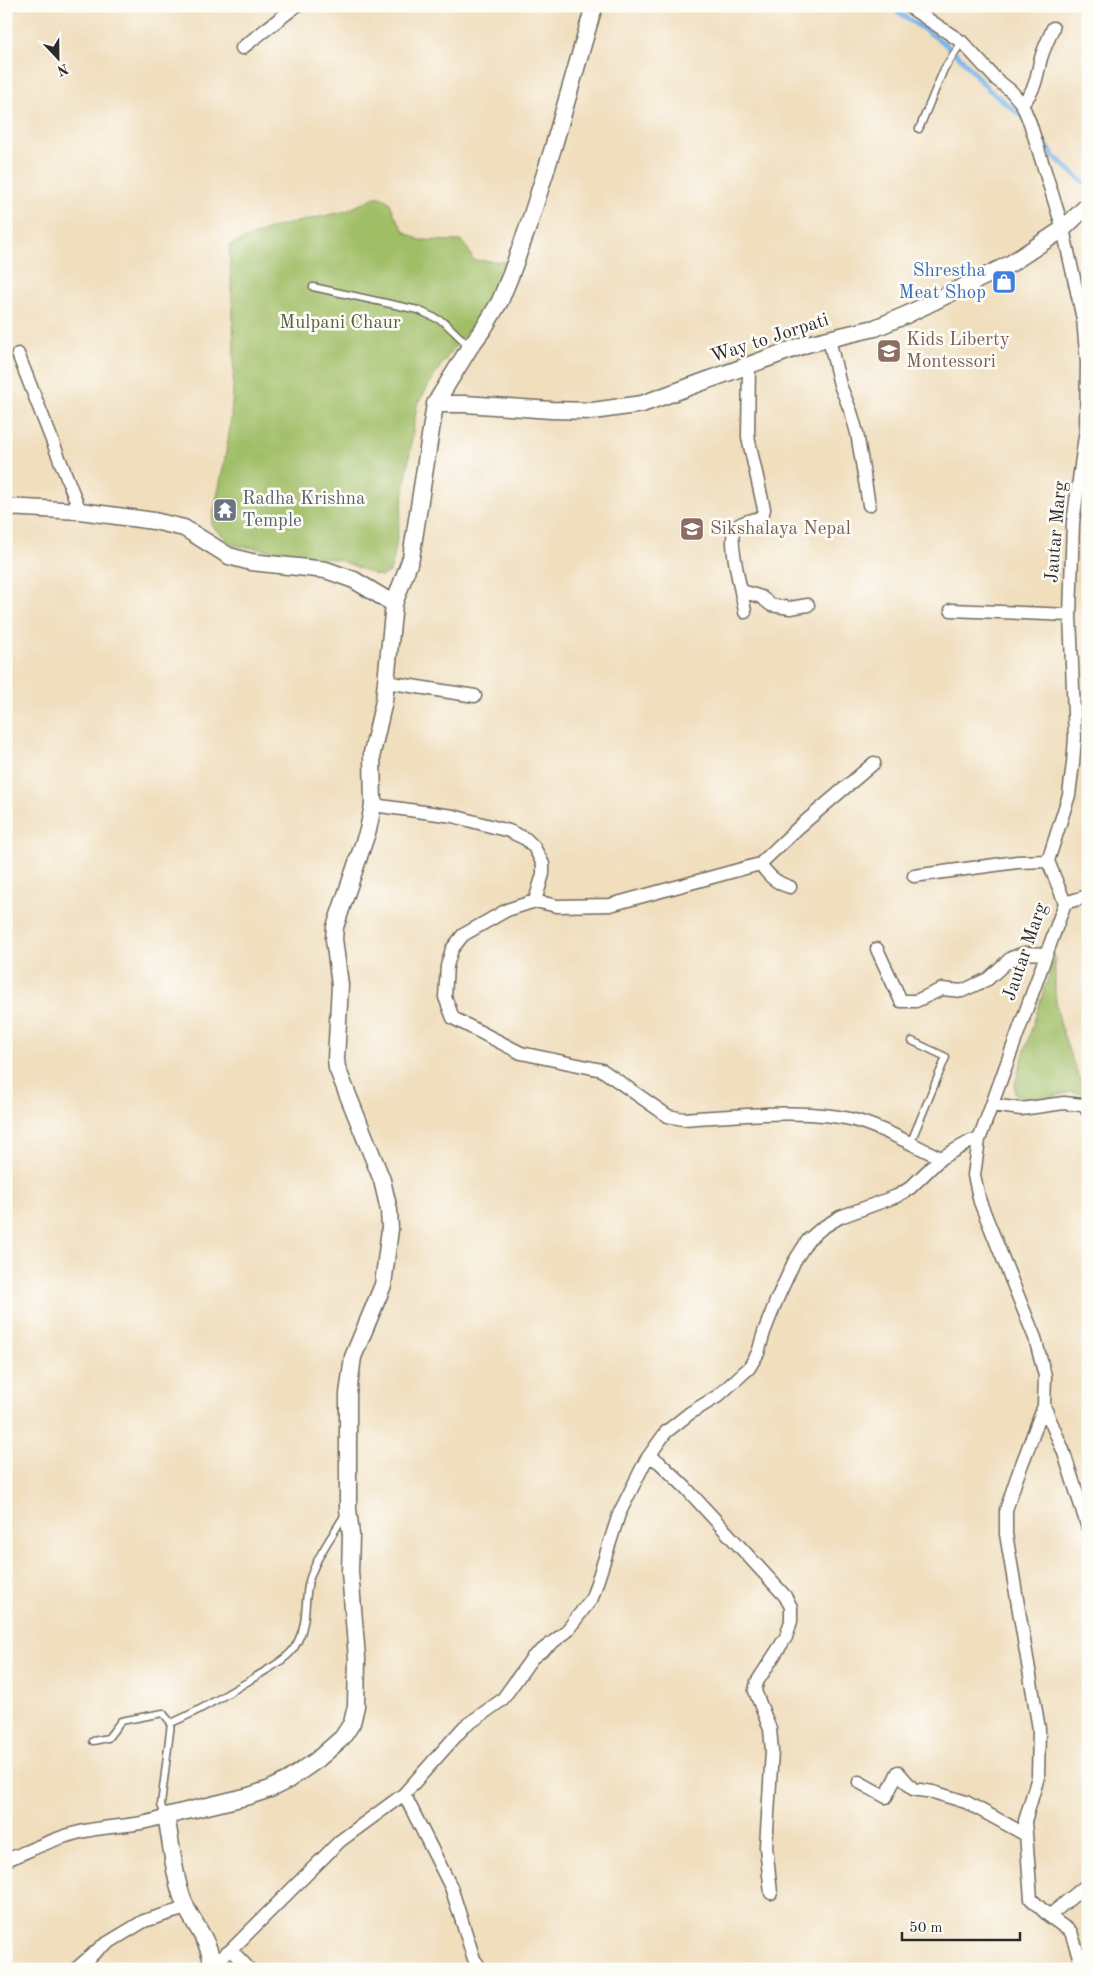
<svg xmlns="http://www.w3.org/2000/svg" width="1094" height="1975" font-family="'Old Standard TT',serif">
  <rect width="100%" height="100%" fill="#fdfcf7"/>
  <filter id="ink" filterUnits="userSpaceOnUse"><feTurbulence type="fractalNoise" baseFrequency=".02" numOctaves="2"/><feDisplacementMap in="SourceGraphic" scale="10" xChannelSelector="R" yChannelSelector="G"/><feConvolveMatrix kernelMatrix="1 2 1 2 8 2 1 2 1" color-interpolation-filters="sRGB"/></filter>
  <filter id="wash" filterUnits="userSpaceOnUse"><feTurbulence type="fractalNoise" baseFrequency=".0096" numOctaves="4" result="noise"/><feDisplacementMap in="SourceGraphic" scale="20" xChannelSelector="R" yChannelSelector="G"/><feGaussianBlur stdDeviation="1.12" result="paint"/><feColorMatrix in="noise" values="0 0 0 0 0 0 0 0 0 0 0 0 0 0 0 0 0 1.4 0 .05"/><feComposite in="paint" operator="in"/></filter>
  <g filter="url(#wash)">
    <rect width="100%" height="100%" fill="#f0debd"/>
    <path fill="#a0be66" stroke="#667448" d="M 375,197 L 383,197 L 390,203 L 395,216 L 405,232 L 420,240 L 461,241 L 466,245 L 473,260 L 508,262 L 493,298 L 441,365 L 417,405 L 394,558 L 390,572 L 382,576 L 376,575 L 339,560 L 233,545 L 211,525 C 216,499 223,473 227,446 C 238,382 233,311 229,246 L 271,228 L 346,211 Z
      M 1055,956 C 1055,968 1055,980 1055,992 C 1058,1026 1071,1059 1085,1090 L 1083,1093 L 1071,1092 L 1023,1104 L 1015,1093 L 1015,1084 L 1027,1043 Z"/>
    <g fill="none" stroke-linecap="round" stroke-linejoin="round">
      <path stroke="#77b4ea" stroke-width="5" d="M 889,6 L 944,43 L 960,57 L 988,89 L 1024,118
        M 1038,134 L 1055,157 L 1084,183 L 1088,184"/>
    </g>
  </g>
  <g filter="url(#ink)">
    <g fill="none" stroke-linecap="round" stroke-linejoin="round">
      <defs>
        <path id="service" d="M 919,129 L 944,69 L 962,42
          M 313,287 L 418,310 L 444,322 L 469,346
          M 910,1144 L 946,1057 L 912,1041
          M 171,1723 C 200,1711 225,1695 252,1679 C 264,1671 280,1664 290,1653 C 293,1650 296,1645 298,1641 C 308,1622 304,1601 309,1581 C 316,1557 333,1535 345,1514
          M 93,1741 L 108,1738 L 121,1721 L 163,1713 L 171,1723 L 161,1805 L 165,1815"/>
        <path id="minor" d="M 908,6 L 962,42 L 996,79 L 1011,91 L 1022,104 L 1030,123 L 1063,229 L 1083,319 L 1087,363 L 1086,429 L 1073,523 L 1070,615 L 1075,738 L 1073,763 L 1069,795 L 1048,861 L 1065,903 L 979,1140 L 974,1175 L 980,1202 L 1035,1338 L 1045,1376 L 1044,1406 L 1017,1477 L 1006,1510 L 1006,1534 L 1039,1729 L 1038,1777 L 1025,1821 L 1031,1899 L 1049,1916 L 1071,1932 L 1083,1969
          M 242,48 L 296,6
          M 1022,104 C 1037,88 1036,77 1041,58 C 1044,48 1049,38 1053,28
          M 829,339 L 840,385 L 851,412 L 857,433 L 869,505
          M 18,354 L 80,511
          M 742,591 L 761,597 L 771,605 L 790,608 L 808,605
          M 951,610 L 1070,615
          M 745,612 C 743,596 726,536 736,527 C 742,521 755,520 762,517 L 764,509 L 748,437 L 749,365
          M 386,682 L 475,696
          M 373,805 L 453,816 L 509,831 L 526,839 L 534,847 L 543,864 L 543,874 L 535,901 L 557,906 L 610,905 L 760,864 C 769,876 776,883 790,887
          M 760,864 L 799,827 L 874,763
          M 914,876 L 1017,862 L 1048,861
          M 535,901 L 507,910 L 463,935 L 452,949 L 447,966 L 445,997 L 453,1018 L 521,1053 L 602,1070 L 668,1116 L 683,1119 C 734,1116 813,1107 861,1122 C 889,1131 915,1146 941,1158
          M 1065,903 L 1088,896
          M 877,949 L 901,1001 L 916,1001 L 942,989 L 962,991 L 988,979 L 1011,958 L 1024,953 L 1046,954
          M 992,1105 L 1021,1109 L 1064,1103 L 1083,1105 L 1088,1111
          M 1044,1406 L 1063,1450 L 1088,1528
          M 649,1456 L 659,1462 L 685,1487 L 785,1596 L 791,1607 L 791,1621 L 786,1637 L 757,1682 L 755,1691 L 770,1729 L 772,1751 L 766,1847 L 771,1893
          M 859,1782 L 886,1797 L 898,1772 L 913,1789 L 933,1792 L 966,1802 L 1026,1835
          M 404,1794 L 451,1887 L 474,1959 L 481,1969
          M 9,1859 C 35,1848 61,1835 90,1830 C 115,1825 142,1826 166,1816
          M 1049,1916 L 1088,1884
          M 231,1950 L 249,1969
          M 212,1964 L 231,1950 L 340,1841 L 404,1794 L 464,1727 L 502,1700 L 532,1658 L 566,1632 L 592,1598 L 619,1514 L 646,1460 L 666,1432 L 690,1413 L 718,1396 L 749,1368 L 758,1353 L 764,1332 L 777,1299 L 794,1262 L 808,1240 L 822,1228 L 840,1217 L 897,1196 L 910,1188 L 941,1158 L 971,1141 L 979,1140
          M 76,1969 L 101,1947 L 144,1921 L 186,1908"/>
        <path id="tertiary" d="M 435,404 L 465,404 L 551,410 L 593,411 L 642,404 L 807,344 L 875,328 L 906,315 L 1010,264 L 1063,229 L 1088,205
          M 6,507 L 80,511 L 154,521 L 184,528 L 229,556 L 251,562 L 326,570 L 354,580 L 394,604
          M 211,1969 C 215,1950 195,1925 187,1909 C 174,1883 172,1845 166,1816 L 249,1796 L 270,1789 L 288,1780 L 317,1760 L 342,1738 L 352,1723 L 356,1706 L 357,1658 L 350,1572 L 351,1535 L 348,1509 L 348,1394 L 353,1357 L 383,1285 L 390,1229 L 389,1210 L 382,1180 L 337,1068 L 336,1059 L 340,985 L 334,939 L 335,927 L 368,830 L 373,805 L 372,753 L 384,701 L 394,604 L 411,558 L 435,404 L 470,347 L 484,328 L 500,301 L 511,274 L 529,224 L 553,148 L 592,13 L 595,6"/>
      </defs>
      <use href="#service" stroke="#706a5e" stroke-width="9"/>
      <use href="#minor" stroke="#706a5e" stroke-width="15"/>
      <use href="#tertiary" stroke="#706a5e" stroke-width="19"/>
      <use href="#service" stroke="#fff" stroke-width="6"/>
      <use href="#minor" stroke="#fff" stroke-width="12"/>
      <use href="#tertiary" stroke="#fff" stroke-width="16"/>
    </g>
  </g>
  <defs>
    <symbol id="shop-square" viewBox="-11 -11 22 22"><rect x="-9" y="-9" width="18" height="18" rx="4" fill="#3f7fe0" stroke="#fdfcf7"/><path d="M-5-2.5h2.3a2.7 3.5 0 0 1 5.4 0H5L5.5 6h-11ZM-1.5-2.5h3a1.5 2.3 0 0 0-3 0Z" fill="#fff"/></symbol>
    <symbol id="school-square" viewBox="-11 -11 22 22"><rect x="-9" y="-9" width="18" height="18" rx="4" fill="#8d6e63" stroke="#fdfcf7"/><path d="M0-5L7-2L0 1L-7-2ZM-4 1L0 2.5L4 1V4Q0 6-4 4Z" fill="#fff"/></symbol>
    <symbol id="temple-square" viewBox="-11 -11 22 22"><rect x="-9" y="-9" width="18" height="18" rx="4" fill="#6b7280" stroke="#fdfcf7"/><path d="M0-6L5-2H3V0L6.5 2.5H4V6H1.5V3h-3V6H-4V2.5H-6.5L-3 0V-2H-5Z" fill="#fff"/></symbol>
  </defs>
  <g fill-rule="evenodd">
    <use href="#shop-square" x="990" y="268" width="28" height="28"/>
    <use href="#school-square" x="875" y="337" width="28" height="28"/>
    <use href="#temple-square" x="211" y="496" width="28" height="28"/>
    <use href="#school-square" x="678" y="515" width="28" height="28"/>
  </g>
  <g text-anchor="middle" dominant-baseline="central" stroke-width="5" stroke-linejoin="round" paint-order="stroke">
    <g font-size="19" fill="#366cbe" stroke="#fdfcf7" text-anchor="end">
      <text x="986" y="271">Shrestha<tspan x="986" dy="22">Meat Shop</tspan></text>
    </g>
    <g font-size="19" fill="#545e40" stroke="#fdfcf7">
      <text x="340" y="323">Mulpani Chaur</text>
    </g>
    <g font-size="19" fill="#2b2b2b" stroke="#fdfcf7">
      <text transform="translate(770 339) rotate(-18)">Way to Jorpati</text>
      <text transform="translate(1057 532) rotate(-85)">Jautar Marg</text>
      <text transform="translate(1026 952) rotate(-71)">Jautar Marg</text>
    </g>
    <g font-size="19" fill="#785e54" stroke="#fdfcf7" text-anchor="start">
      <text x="906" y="340">Kids Liberty<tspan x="906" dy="22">Montessori</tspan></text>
      <text x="710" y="529">Sikshalaya Nepal</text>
    </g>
    <g font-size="19" fill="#5b616d" stroke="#fdfcf7" text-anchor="start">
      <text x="242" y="499">Radha Krishna<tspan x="242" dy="22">Temple</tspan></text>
    </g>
  </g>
  <rect width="1094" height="1975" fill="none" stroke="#fdfcf7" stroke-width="25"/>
  <g transform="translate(58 58) rotate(158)" stroke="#fdfcf7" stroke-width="4" paint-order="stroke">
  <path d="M0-4L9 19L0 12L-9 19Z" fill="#2b2b2b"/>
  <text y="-8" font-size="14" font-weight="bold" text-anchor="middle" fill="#2b2b2b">N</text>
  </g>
  <path d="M902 1932v8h118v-8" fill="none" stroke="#2b2b2b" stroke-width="2.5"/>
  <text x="909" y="1932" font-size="15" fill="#2b2b2b" stroke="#fdfcf7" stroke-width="4" paint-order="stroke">50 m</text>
</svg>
